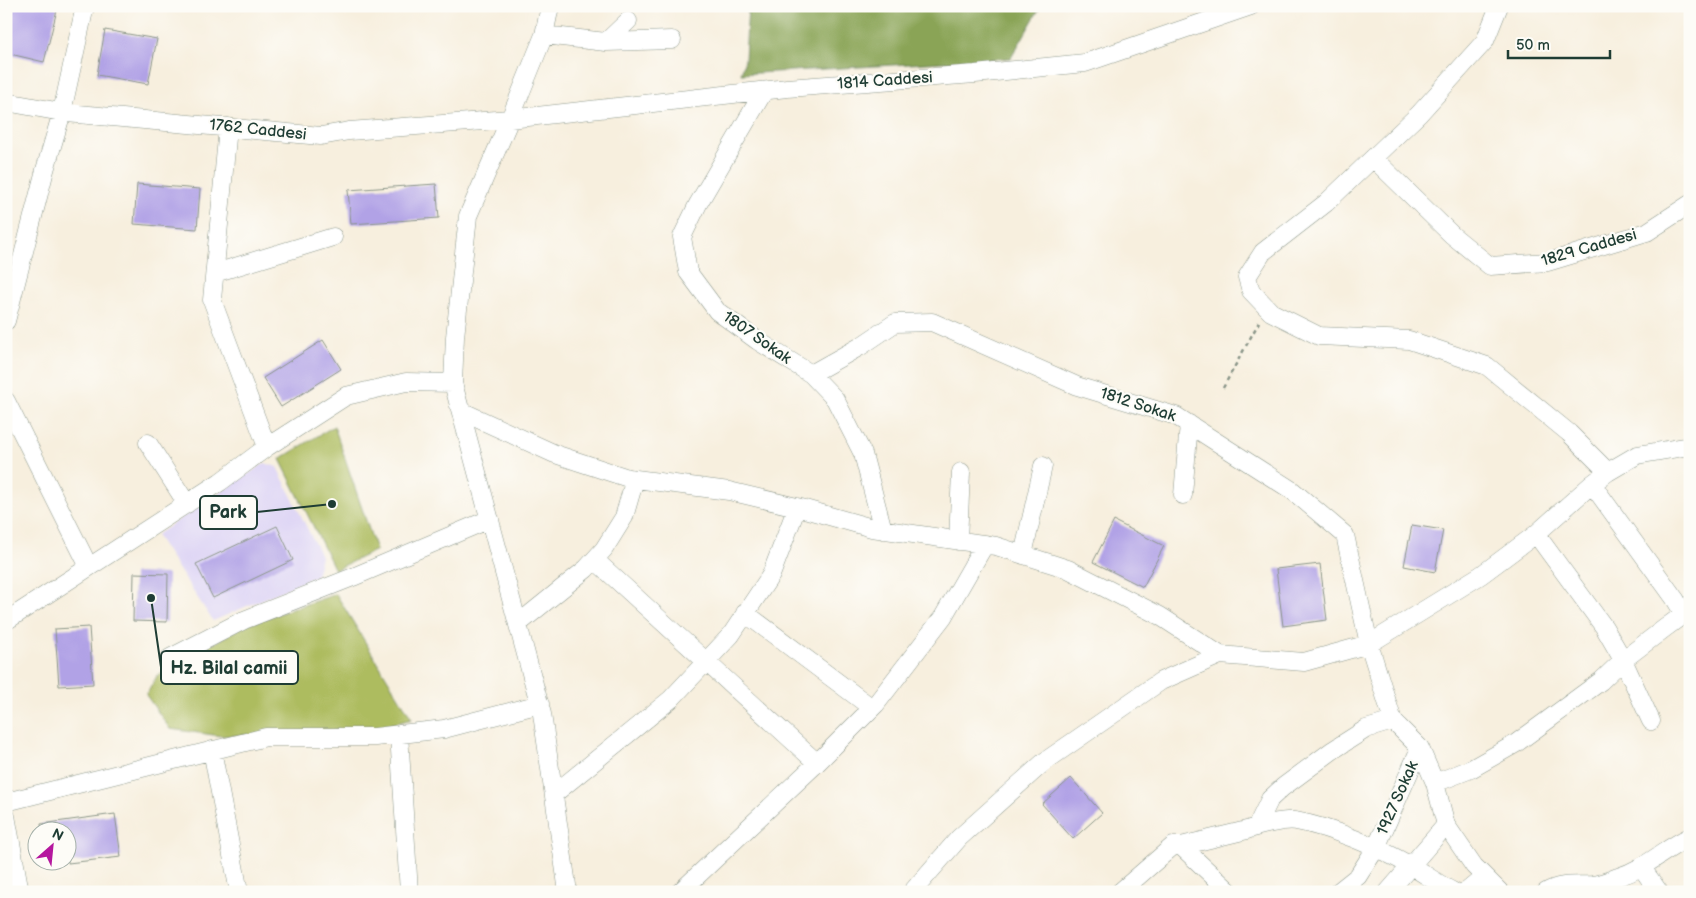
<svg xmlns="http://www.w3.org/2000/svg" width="1696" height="898" font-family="'Balsamiq Sans',sans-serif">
  <rect width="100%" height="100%" fill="#fdfcf7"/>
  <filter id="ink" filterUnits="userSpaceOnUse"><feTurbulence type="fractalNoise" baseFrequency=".02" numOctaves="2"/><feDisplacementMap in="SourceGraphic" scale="10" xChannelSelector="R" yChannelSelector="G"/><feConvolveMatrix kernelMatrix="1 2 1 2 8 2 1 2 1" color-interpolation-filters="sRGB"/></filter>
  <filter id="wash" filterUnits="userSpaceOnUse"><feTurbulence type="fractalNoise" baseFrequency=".0096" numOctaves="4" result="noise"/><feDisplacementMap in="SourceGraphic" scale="20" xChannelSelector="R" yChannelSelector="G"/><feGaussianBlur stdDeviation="1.12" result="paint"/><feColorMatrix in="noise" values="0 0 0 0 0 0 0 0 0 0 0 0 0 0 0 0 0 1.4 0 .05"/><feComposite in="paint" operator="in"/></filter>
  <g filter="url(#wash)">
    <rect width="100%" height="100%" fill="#f7efde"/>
    <path fill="#ded5f5" d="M 265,463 L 277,467 L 321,556 L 316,576 L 213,621 L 156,535 Z"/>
    <path fill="#adbc5f" stroke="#667c4a" d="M 334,426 L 376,550 L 335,570 L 280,459 Z
      M 336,594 L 412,719 L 373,729 L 221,736 L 170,729 L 146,695 L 157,676 L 245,625 Z"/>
    <path fill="#8aa456" stroke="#547045" d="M 748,6 L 1041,6 L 1011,58 L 741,74 L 745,59 Z"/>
    <g id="blocks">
      <path fill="#b1a2e6" d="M 6,6 L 58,6 L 44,62 L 6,53 Z
        M 105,30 L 157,39 L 148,84 L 97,75 Z
        M 137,184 L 200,189 L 197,229 L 134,224 Z
        M 436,184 L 439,218 L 351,224 L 348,190 Z
        M 323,340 L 341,369 L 281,407 L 263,378 Z
        M 1114,521 L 1164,546 L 1143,587 L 1093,562 Z
        M 1412,525 L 1443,530 L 1435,572 L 1404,566 Z
        M 277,526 L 293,560 L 213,598 L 196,564 Z
        M 1320,564 L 1327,620 L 1283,626 L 1276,569 Z
        M 134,573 L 168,574 L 167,622 L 133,621 Z
        M 89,627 L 93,684 L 59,686 L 55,629 Z
        M 1071,778 L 1102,813 L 1073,839 L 1042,804 Z
        M 115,814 L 121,857 L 68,863 L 68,830 L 42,830 L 41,824 Z"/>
    </g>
  </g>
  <g filter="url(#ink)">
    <use href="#blocks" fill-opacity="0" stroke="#8b9689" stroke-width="1"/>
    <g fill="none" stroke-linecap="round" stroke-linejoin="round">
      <defs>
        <path id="minor" d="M 550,6 L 544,35 L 510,119 L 468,216 L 455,337 L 453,383 L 542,714 L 568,892
          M 1499,6 L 1485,41 L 1419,114 L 1326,203 L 1263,252 L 1247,277 L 1251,291 L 1271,312 L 1319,336 L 1409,340 L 1487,366 L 1569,433 L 1608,472
          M 544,35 L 606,42 L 672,40
          M 606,42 L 628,21
          M 764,91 L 698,204 L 682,237 L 688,272 L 717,311 L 758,341 L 811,374 L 835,399 L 863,454 L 883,530
          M 6,102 L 67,113 L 321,136 L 349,131 L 510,119 L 787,88 L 975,74 L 1085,63 L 1251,6
          M 228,127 L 212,300 L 267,447
          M 1373,158 L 1452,235 L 1490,266 L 1548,262 L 1647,232 L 1690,204
          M 215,273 L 333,237
          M 6,321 L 45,170 L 62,112 L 85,6
          M 811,374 L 861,346 L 895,323 L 932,322 L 1077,386 L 1176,416 L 1293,491 L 1345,535 L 1369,644 L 1393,721 L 1420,748 L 1435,783 L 1446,825 L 1474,866 L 1500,892
          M 6,401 L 89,567
          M 461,411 L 555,454 L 628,478 L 729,491 L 801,508 L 872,528 L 996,546 L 1068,569 L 1160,616 L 1220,655
          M 148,443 L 187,504
          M 1592,484 L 1675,599 L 1684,614
          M 1183,495 L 1189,424
          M 1536,534 L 1604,627 L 1623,660 L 1651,721
          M 958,541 L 961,472
          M 1023,555 L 1043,466
          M 595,560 L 817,763
          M 745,613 L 872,708
          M 6,621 L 220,482 L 267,447 L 346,396 L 406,382 L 453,383
          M 518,624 L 586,569 L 604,549 L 624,517 L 635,479
          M 170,658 L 244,620 L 353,577 L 490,519
          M 399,734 L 409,892
          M 212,750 L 239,892
          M 1435,783 L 1471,769 L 1515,744 L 1601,681 L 1623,660 L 1665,628 L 1684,614 L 1690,612
          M 554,794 L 671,699 L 731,635 L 771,575 L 797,507
          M 6,802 L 266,737 L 375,737 L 444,729 L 540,704
          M 6,816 L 20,892
          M 1257,826 L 1270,799 L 1283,787 L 1333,750 L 1366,729 L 1393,721
          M 1181,846 L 1247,830 C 1257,826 1285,819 1296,821 C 1333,828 1378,847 1411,866 C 1425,874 1438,884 1454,892
          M 1642,868 L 1659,892
          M 680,892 L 817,763 L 876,704 L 943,617 L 985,544
          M 912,892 L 959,838 L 1044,762 L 1161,681 L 1220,655 L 1304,662 L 1369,644 L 1481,575 L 1536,534 L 1592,484 L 1608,472 L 1637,455 L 1690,446
          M 1120,892 L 1173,846 L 1181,846 L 1230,892
          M 1338,892 L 1358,876 L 1376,848 L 1420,748
          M 1388,892 L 1446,825
          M 1466,892 L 1484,877
          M 1546,892 C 1562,883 1575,886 1592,885 C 1601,884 1610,880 1618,877 C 1647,868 1664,849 1690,837"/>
      </defs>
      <use href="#minor" stroke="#8b9689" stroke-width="19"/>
      <path stroke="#8b9689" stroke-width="2.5" stroke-dasharray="4 4" stroke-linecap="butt" d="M 1223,388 L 1259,322"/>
      <use href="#minor" stroke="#fff" stroke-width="18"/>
    </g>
  </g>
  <g text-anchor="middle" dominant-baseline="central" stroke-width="4.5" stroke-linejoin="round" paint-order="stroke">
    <g font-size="16" fill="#1f3d34" stroke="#fdfcf7">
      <text transform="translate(885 81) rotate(-4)">1814 Caddesi</text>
      <text transform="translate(258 130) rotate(6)">1762 Caddesi</text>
      <text transform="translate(1589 248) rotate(-16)">1829 Caddesi</text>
      <text transform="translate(757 338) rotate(35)">1807 Sokak</text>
      <text transform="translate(1138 405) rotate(18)">1812 Sokak</text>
      <text transform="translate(1398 798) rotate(-66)">1927 Sokak</text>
    </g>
  </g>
  <path fill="none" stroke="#1f3d34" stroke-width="2" d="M332 504L257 512M151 598L161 667"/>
  <g fill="#1f3d34" stroke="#fdfcf7" stroke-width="2">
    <circle cx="332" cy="504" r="5"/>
    <circle cx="151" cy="598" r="5"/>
  </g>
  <g fill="#fdfcf7" stroke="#1f3d34" stroke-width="2">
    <rect x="200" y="496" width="57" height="33" rx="5"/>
    <rect x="161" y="651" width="137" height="33" rx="5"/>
  </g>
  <g font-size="18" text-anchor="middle" font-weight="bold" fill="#1f3d34">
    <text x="228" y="518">Park</text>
    <text x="229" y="674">Hz. Bilal camii</text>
  </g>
  <rect width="1696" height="898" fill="none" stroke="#fdfcf7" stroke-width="25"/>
  <g transform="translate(52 846) rotate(27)"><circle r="24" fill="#fdfcf7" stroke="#a4b0a9"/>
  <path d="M0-4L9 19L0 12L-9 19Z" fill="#b5179e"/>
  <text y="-8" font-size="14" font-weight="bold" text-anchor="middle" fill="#1f3d34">N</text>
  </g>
  <path d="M1508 50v8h102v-8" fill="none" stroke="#1f3d34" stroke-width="2.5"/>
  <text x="1516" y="50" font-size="15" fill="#1f3d34" stroke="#fdfcf7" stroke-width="4" paint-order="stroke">50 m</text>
</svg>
